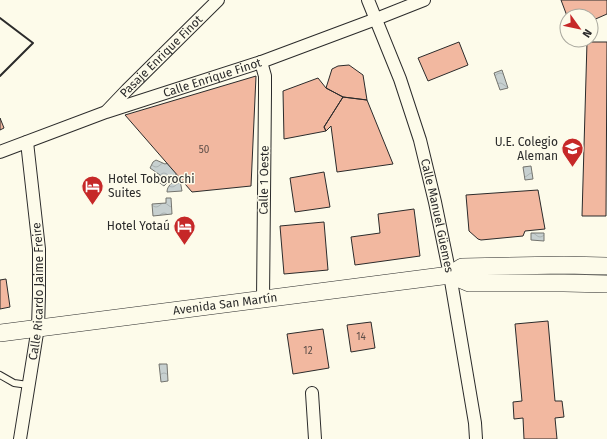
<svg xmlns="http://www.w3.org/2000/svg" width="607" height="439" font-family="'Fira Sans',sans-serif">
  <defs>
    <pattern id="water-waves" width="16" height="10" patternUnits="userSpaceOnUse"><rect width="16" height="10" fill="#c7d0d0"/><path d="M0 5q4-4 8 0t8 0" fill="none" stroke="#abb3b3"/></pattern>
  </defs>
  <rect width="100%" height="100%" fill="#fdfbea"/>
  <path fill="url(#water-waves)" stroke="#74746e" d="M 502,70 L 508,88 L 500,90 L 494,73 Z
    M 156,160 L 165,164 L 170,162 L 178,172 L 164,186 L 157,181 L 160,178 L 160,175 L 150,168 L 153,162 Z
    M 531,166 L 533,179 L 525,180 L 523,167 Z
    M 176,179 L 179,179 L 180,180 L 182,191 L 167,192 C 167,186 172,183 176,179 Z
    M 166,198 L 171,198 L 172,214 L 153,216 L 152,204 L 166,203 Z
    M 531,233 L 544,233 L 544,241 L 531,240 Z
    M 159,364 L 167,364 L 168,381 L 161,382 Z"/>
  <path fill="#f2b8a0" stroke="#2b2b2b" d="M 561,0 L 607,0 L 607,14 L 591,21 L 591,16 L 567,16 Z
    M 459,42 L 468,65 L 428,81 L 418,58 Z
    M 587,42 L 607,42 L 606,216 L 582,216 Z
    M 349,65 L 363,75 L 367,100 L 343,97 L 326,88 L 332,69 L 338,66 Z
    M 256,76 L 251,186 L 192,192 L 125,115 Z
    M 318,78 L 326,88 L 343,97 L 324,127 L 326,131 L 284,139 L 283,91 Z
    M 343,97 L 367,100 L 393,164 L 337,172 L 331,126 L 326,131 L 324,127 Z
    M 0,118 L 4,128 L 0,130 Z
    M 324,172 L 330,207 L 295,212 L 290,178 Z
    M 538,190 L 545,229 L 525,231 L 523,236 L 481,240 L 478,239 L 469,231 L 466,195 Z
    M 414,209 L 420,256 L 355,265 L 351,237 L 380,233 L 378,214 Z
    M 324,222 L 328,270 L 284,274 L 280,226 Z
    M 6,279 L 10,307 L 0,309 L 0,280 Z
    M 548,321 L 555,401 L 562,401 L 564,417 L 555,418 L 557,439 L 524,439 L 523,418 L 514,419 L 513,402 L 522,401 L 515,324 Z
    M 371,322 L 375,348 L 351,352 L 347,325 Z
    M 323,329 L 329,368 L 293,374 L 287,334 Z"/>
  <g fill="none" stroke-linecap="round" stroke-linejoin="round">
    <defs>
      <path id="lane" d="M 0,375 L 14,383 L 28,385"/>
      <g id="street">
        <path id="s1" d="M 368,0 L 400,79 L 420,140 L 435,202 L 450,275 L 475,423 L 476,439"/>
        <path d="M 261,62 L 265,76 L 265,93 L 263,299"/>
        <path id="s2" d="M 107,111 L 127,90 L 218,0"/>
        <path id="s3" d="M 0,152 L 106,112 L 261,62 L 376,19 L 424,0"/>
        <path d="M 312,393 L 315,439"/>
        <path id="s4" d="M 20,439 L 38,327 L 39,295 L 39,249 L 27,142"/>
      </g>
      <g id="secondary">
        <path d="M 450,275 L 469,283 L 564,283 L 607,284"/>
        <path id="s5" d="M 0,333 L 450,275 L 462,267 L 564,265 L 607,266"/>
      </g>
    </defs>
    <use href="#lane" stroke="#2b2b2b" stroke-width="8"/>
    <use href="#street" stroke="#2b2b2b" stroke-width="14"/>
    <use href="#secondary" stroke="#2b2b2b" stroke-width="18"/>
    <use href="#lane" stroke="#fdfbea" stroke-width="6"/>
    <use href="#street" stroke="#fdfbea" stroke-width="12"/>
    <use href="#secondary" stroke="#fdfbea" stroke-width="17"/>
    <path stroke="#2b2b2b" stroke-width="2" d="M 0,18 L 33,43 L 0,76"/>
  </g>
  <defs>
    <symbol id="school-pin" viewBox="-11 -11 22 30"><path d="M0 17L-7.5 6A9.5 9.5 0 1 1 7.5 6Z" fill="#c62828" stroke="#fdfbea"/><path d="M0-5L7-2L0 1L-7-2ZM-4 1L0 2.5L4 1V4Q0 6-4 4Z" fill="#fff"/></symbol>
    <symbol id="hotel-pin" viewBox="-11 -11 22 30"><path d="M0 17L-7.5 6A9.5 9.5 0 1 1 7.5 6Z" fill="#c62828" stroke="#fdfbea"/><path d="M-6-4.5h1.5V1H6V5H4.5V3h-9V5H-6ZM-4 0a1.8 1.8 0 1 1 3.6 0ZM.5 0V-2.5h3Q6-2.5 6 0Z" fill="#fff"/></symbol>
  </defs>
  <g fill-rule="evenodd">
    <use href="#school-pin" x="560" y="136" width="25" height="34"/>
    <use href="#hotel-pin" x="80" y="174" width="25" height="34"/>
    <use href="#hotel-pin" x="172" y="214" width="25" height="34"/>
  </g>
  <g text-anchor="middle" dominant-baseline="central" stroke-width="3" stroke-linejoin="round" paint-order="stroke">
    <g font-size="10" fill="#5d4e48">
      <text x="204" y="150">50</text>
      <text x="361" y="337">14</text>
      <text x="308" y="351">12</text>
    </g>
    <g font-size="12" fill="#2b2b2b" stroke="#fdfbea">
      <text stroke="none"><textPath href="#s2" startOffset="77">Pasaje Enrique Finot</textPath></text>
      <text stroke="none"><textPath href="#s3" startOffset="225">Calle Enrique Finot</textPath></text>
      <text transform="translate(264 180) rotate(-89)">Calle 1 Oeste</text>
      <text stroke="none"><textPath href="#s1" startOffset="227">Calle Manuel Güemes</textPath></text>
      <text stroke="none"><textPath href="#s4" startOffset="149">Calle Ricardo Jaime Freire</textPath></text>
      <text stroke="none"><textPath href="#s5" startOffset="227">Avenida San Martín</textPath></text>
    </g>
    <g font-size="12" fill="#2b2b2b" stroke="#fdfbea" text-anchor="end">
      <text x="558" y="142">U.E. Colegio<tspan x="558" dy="14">Aleman</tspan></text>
      <text x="108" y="179" text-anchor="start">Hotel Toborochi<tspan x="108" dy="14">Suites</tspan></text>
      <text x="170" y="226">Hotel Yotaú</text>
    </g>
  </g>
  <g transform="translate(579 28) rotate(123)"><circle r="19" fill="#fdfbea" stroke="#a9a89e"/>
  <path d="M0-3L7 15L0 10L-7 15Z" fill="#c62828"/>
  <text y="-6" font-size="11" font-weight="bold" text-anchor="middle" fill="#2b2b2b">N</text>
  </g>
</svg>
